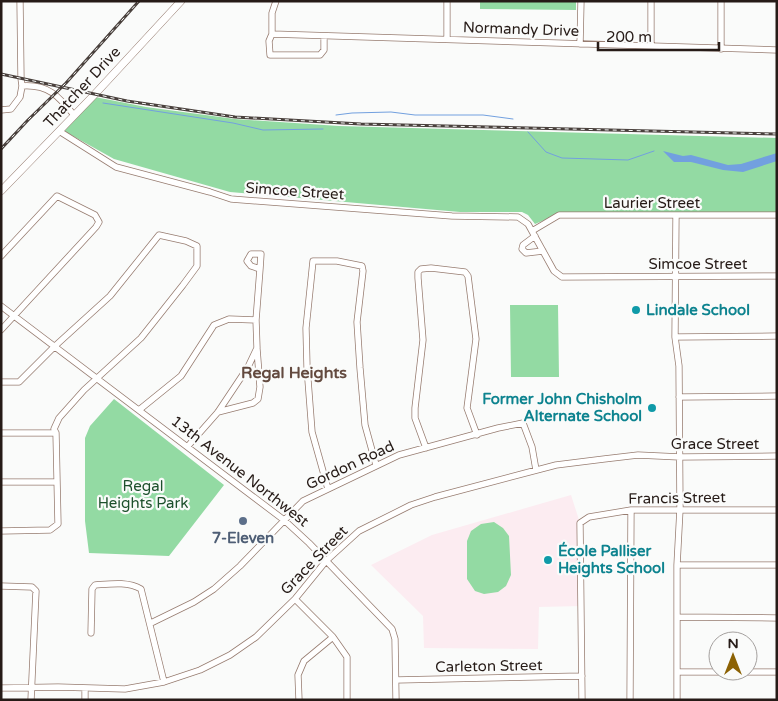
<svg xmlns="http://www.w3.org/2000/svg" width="778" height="701" font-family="'Varela Round',sans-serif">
  <rect width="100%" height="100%" fill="#fafbfa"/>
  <path fill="#fcecf1" d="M 571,495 L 580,523 L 582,606 L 539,607 L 538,649 L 424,648 L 423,616 L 371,565 L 432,535 Z"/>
  <path fill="#93daa3" d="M 480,1 L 576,1 L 576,10 L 480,9 Z
    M 95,97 L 146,107 L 235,119 L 339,126 L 777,138 L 777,213 L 559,214 L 535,224 L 528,215 L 522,212 L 460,212 L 230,192 L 114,159 L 64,131 L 65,127 Z
    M 510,305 L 558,305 L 559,377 L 511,377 Z
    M 114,399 L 224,485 L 169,556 L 89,553 L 85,521 L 85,438 L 90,426 Z
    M 494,522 L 503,528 L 509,536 L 511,575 L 506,586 L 498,592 L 484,594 L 475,591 L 467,579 L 467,541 L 471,531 L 481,524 Z"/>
  <path fill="#72a0df" d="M 663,151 L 683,156 L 691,155 L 728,165 L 741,164 L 777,153 L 777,161 L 743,172 L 723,170 L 691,162 L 674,162 Z"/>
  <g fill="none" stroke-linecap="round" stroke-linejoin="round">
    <path stroke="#72a0df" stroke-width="1" d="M 103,103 L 233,123 L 263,130 L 323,129
      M 336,115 L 352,113 L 391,112 L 415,115 L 483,115 L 513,119
      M 528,132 L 546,152 L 562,158 L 628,160 L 654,151"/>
    <defs>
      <path id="minor" d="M 20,1 L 21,78 L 22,86
        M 276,1 L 272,13 L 272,34 L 777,50
        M 447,1 L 447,39
        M 721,1 L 721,49
        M 272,34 L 269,41 L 270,55 L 320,55 L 324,50 L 324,36
        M 580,44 L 581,1
        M 651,47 L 651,1
        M 1,110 L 11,109 L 20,97 L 22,86 C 49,84 59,97 74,115
        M 59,131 L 116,167 L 210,192 L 231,199 L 452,216 L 518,217 L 528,224 L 554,271 L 562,277 L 777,276
        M 676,215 L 675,337 L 679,366 L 680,509 L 677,565 L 677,700
        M 532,231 L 559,215 L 777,215
        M 535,236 L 523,245 L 522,249 L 526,253 L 543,251
        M 1,256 L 57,196 L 95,215 L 99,222 L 96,227 L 1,330
        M 1,306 L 284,520 L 309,543 L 392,629 L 395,639 L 396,700
        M 256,320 L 260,269 L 251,266 L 247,261 L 251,254 L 261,254 L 260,269
        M 675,337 L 777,336
        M 1,382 L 19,382 L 55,346 L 110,296 L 159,235 L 186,241 L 197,246 L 197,266 L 183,285 L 141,338 L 84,390 L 59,418 L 54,429 L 56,433 L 58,524 L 50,530 L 1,531
        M 679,397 L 777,396
        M 139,410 L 181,376 L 214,325 L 229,319 L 256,320 L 257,348 L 248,367 L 218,412 L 188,446
        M 218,412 L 253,403 L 258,399 L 260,387 L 257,349
        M 1,433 L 56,433
        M 426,448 L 415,418 L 415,408 L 423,340 L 418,278 L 418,272 L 421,269 L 431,268 L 465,272 L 468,276 L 476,339 L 467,408 L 477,435
        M 1,482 L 57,482
        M 328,489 L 312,432 L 307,367 L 306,328 L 313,261 L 337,261 L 362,266 L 363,271 L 357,322 L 360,368 L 365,425 L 376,465
        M 677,565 L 777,565
        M 1,586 L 32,587 L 36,591 L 31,700
        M 295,599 L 333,637 L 347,657 L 347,700
        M 678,617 L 777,618
        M 151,623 L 194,602 L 214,589 L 240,566 L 303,501 L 399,455 L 498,428 L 523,423 L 532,447 L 536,470
        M 91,633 L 92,589 L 95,585 C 109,584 128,581 141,589 L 164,682
        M 678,672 L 777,672
        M 396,680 L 582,676
        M 1,688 L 58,687 L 125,689 L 164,682 L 200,670 L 230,655 L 256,637 L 295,599 L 326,561 L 359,531 L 411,505 L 435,497 L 556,465 L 604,459 L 638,455 L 680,457 L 777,456
        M 85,688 L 85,700
        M 299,700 L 298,675 L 304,661 L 333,637
        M 582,700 L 580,523 L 589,517 L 631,510 L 777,510
        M 630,700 L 631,510"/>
      <path id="major" d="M 1,191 L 95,94 L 181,1"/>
    </defs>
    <use href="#minor" stroke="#977c70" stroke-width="7"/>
    <use href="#major" stroke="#977c70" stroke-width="8"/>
    <use href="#minor" stroke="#fff" stroke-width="5.5"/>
    <use href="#major" stroke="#fff" stroke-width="7"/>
    <defs>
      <path id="rail" d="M 1,74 L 127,101 L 235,117 L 361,124 L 777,134
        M 1,149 L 28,120 L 66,83 L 139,1"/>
    </defs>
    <use href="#rail" stroke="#49403c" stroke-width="3"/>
    <use href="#rail" stroke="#fafbfa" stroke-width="1" stroke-dasharray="4" stroke-linecap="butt"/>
  </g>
  <g fill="#0f9aa8" stroke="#fafbfa" stroke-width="2">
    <circle cx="636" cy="310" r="5"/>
    <circle cx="652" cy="408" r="5"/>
    <circle cx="548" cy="560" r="5"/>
  </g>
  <circle fill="#5c6f8a" stroke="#fafbfa" stroke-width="2" cx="243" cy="521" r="5"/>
  <g text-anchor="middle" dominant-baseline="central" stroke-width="4.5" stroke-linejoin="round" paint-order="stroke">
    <g font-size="15" fill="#261b17" stroke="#fafbfa">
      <text transform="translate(521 29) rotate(2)">Normandy Drive</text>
      <text transform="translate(82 87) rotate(-47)">Thatcher Drive</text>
      <text transform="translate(295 191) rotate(4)">Simcoe Street</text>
      <text x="652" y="203">Laurier Street</text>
      <text x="698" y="264">Simcoe Street</text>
      <text x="715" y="444">Grace Street</text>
      <text transform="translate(350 465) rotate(-25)">Gordon Road</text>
      <text transform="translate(240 471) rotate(38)">13th Avenue Northwest</text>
      <text transform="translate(677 498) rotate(-1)">Francis Street</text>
      <text transform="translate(314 560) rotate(-46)">Grace Street</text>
      <text transform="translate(489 666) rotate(-1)">Carleton Street</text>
    </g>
    <g font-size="15" font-weight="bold" fill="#0d838f" stroke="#fafbfa" text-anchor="start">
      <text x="646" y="310">Lindale School</text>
      <text x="642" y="399" text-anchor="end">Former John Chisholm<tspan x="642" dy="17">Alternate School</tspan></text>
      <text x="558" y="551">École Palliser<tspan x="558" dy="17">Heights School</tspan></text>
    </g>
    <g font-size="15" fill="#1d502c" stroke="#fafbfa">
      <text x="143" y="486">Regal<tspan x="143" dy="17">Heights Park</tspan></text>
    </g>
    <g font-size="15" font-weight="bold" fill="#4e5e75" stroke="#fafbfa">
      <text x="243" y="538">7-Eleven</text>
    </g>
    <g font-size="16" font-weight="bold" fill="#634a3f" stroke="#fafbfa">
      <text x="294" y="373">Regal Heights</text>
    </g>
  </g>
  <rect width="778" height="701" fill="none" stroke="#261b17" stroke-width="5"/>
  <g transform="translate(733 656)"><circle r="24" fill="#fafbfa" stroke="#a5a19f"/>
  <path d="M0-4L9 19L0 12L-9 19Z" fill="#8c6204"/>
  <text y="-8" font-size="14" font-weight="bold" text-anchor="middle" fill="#261b17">N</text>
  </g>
  <path d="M598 42v8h121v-8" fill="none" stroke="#261b17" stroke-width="2.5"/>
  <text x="606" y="42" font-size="15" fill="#261b17" stroke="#fafbfa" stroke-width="4" paint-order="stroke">200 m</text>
</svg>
